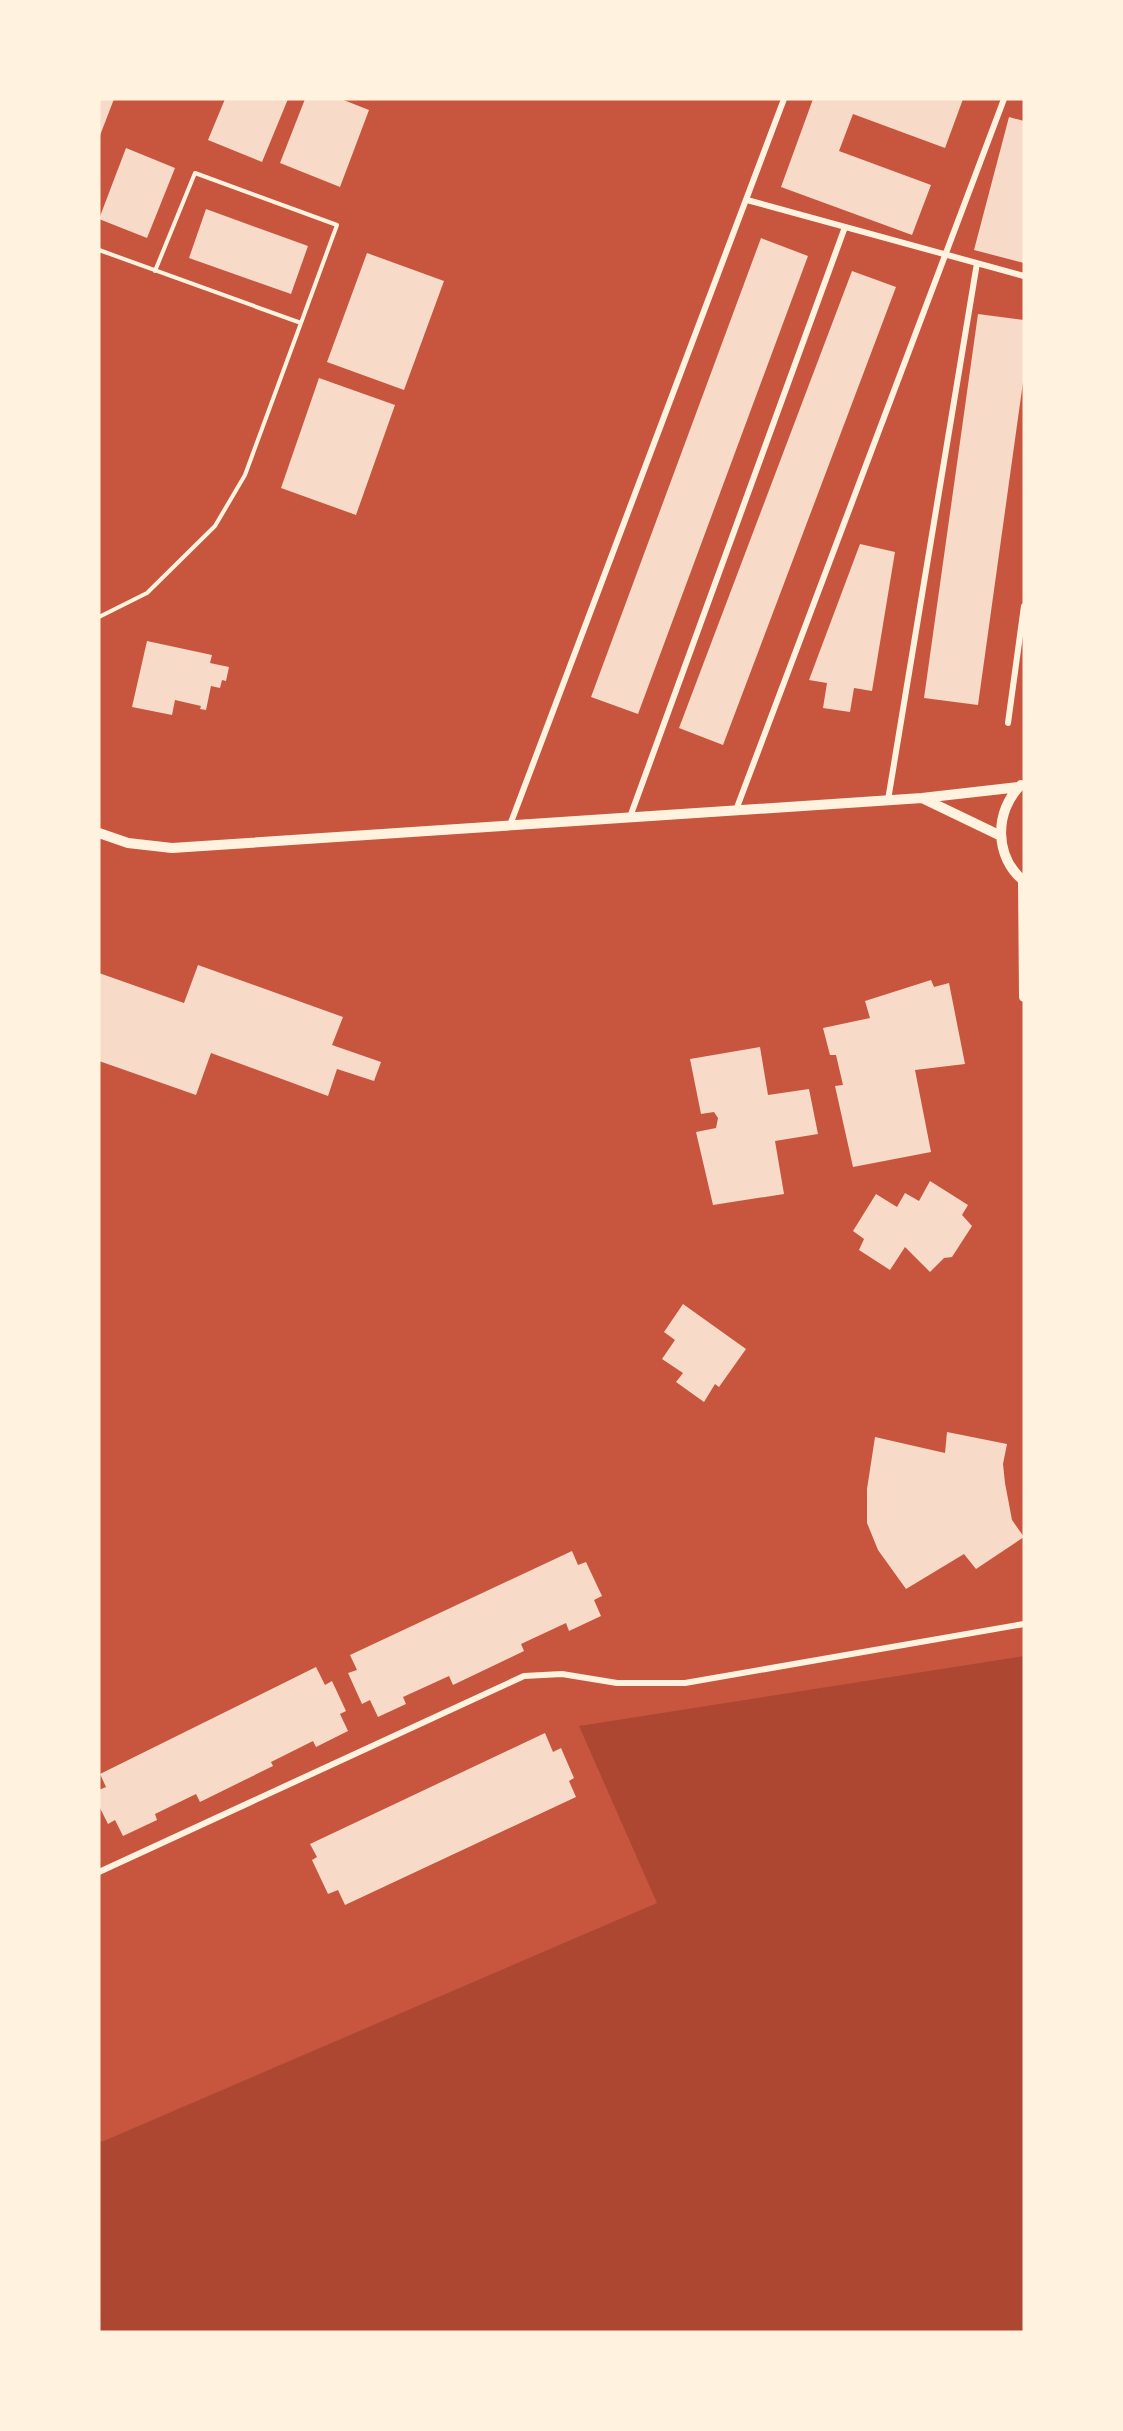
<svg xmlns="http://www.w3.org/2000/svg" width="1123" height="2431" font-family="'DM Sans',sans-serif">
  <rect width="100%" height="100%" fill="#c8553d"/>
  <path fill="#ae4732" d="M 1024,1656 L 1024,2332 L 99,2332 L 99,2143 L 657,1903 L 579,1726 Z"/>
  <path fill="#f7dbc8" d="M 99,99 L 114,99 L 99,138 Z
    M 225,99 L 288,99 L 262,162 L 208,140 Z
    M 305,99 L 341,99 L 369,110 L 340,187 L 280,163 Z
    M 813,99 L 963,99 L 945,148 L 853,114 L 839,151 L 931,185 L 912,235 L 781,187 Z
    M 1009,117 L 1024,121 L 1024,263 L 974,250 Z
    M 126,148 L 175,168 L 147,238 L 99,219 Z
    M 206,209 L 308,246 L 291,294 L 189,258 Z
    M 761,238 L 808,256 L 638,714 L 591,697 Z
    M 367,253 L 444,281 L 404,390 L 327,362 Z
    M 852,271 L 896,287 L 723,745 L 679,728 Z
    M 978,314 L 1024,320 L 1024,375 L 978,705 L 924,698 Z
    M 319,378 L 395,405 L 356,515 L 281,488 Z
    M 860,544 L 895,552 L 872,691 L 854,688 L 850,712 L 823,708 L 827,683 L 809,680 Z
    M 147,641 L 212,655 L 210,663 L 229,667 L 226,681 L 222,680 L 220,688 L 211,686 L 206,710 L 200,709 L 201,706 L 175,700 L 172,715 L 132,707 Z
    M 198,965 L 343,1017 L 332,1045 L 381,1062 L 374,1081 L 337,1069 L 328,1096 L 211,1053 L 196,1095 L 99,1061 L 99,973 L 184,1003 Z
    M 931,980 L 934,987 L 949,983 L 965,1064 L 915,1070 L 931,1152 L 853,1167 L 835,1086 L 843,1085 L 836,1055 L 830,1055 L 823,1028 L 870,1018 L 865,1001 Z
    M 760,1047 L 768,1095 L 809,1089 L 818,1134 L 775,1141 L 784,1194 L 713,1205 L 696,1132 L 716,1128 L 718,1118 L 714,1112 L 701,1114 L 690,1059 Z
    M 930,1181 L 968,1205 L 962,1215 L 972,1226 L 952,1257 L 944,1258 L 930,1272 L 905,1247 L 890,1270 L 859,1250 L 864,1239 L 853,1231 L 876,1194 L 897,1207 L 905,1193 L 919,1201 Z
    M 683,1304 L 746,1349 L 719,1387 L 715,1384 L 704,1402 L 676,1382 L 683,1373 L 662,1359 L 675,1340 L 664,1332 Z
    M 947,1432 L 1007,1444 L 1003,1464 L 1005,1483 L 1012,1520 L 1024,1537 L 976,1569 L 964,1554 L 906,1589 L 878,1550 L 867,1523 L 867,1489 L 875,1437 L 945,1453 Z
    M 572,1551 L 578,1565 L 586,1562 L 602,1596 L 594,1600 L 601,1616 L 569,1631 L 566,1623 L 521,1644 L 524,1651 L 453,1685 L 449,1676 L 403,1697 L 406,1704 L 378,1717 L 370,1700 L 362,1704 L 348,1673 L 357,1670 L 350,1655 Z
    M 316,1667 L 325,1685 L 332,1681 L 346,1711 L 340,1714 L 348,1731 L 316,1747 L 313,1741 L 271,1762 L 273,1766 L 200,1802 L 196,1794 L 155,1814 L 157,1820 L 123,1836 L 115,1820 L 108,1824 L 99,1806 L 99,1790 L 106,1787 L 100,1774 Z
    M 545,1733 L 553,1752 L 561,1748 L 574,1778 L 569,1781 L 576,1797 L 345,1905 L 338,1890 L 328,1894 L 312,1860 L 317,1857 L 310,1844 Z"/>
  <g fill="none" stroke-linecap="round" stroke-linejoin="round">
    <path stroke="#fff3e0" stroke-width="4" d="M 99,250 L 301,323 L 337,225 L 195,173 L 155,271
      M 99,617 L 147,593 L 215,526 L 245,475 L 301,323"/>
    <path stroke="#fff3e0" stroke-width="6" d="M 747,200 L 1024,276
      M 1008,723 L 1024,606
      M 888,800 L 977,263
      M 736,810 L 1004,99
      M 630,817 L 845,227
      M 510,825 L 784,99
      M 99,1872 L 524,1676 L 562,1674 L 617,1683 L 685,1683 L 1024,1624"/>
    <path stroke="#fff3e0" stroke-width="10" d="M 1021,785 C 994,811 994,857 1024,881
      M 922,798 L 1001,836
      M 99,833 L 128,843 L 172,848 L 922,798 L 1019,787
      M 1023,880 L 1024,997"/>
  </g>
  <rect width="1123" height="2431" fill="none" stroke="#fff3e0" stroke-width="201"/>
</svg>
